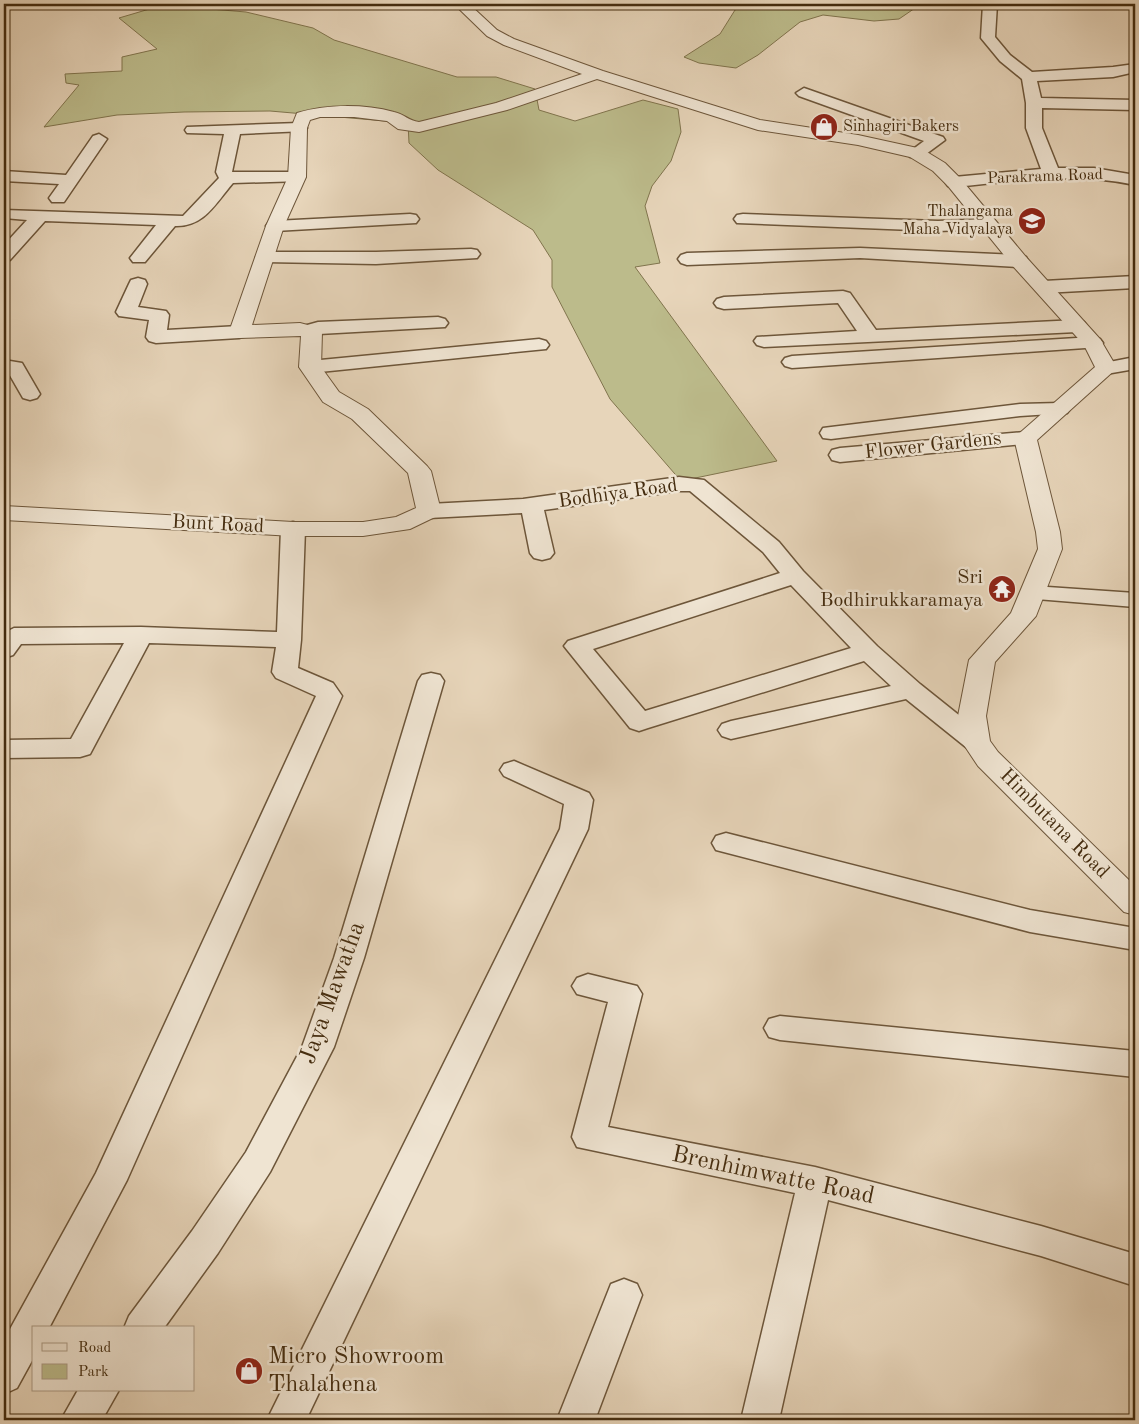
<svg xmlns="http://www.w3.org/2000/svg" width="1139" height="1424" font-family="'Old Standard TT',serif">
  <rect width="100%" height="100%" fill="#e7d5ba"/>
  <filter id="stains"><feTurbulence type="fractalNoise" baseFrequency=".004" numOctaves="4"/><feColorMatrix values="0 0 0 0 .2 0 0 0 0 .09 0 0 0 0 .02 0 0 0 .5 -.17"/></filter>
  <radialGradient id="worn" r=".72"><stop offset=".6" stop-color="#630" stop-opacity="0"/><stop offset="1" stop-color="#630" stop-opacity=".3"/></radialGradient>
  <path fill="#bcbb8b" stroke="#80744d" d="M 746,4 L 921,4 L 899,19 L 874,21 L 823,15 L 800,22 L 758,55 L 736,68 L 699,63 L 684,57 L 720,34 L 735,10 Z
    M 163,5 L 246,12 L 313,28 L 334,40 L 457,77 L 496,77 L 535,89 L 539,110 L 575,121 L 643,100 L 678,109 L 681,132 L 671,161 L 652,186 L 645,206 L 660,263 L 635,267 L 777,461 L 681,481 L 610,399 L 552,287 L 552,260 L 533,230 L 438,170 L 409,143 L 408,123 L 270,111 L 184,112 L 117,115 L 44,127 L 79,85 L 66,83 L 65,74 L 122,71 L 122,57 L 157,49 L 119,18 Z"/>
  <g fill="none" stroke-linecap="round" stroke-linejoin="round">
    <defs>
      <path id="minor" d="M 983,4 L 997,4 L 995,37 L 1010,55 L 1032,72 L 1113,67 L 1135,64 L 1135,72 L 1113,77 L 1037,81 L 1041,98 L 1135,100 L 1135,110 L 1042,108 L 1042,128 L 1058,168 L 1094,168 L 1135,175 L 1135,185 C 1075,172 1015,181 954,187 L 948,186 L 945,182 L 948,178 L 954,177 L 1041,169 L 1026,128 L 1026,103 L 1022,79 L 1000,61 L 981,38 Z
        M 804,88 L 943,137 L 945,140 L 922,157 L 910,157 L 908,153 L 924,141 L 799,96 L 796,93 Z
        M 299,123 L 307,128 L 305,131 L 240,134 L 232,172 L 297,172 L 303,173 L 305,177 L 303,181 L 233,183 C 215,204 204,227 175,226 L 145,262 L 133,262 L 130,258 L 156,225 L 45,221 L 10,260 L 4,261 L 4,245 L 27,220 L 4,218 L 4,210 L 183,216 L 219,178 L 216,172 L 224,134 L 187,133 L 185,130 L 187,127 Z
        M 99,134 L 107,139 L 64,202 L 52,202 L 49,198 L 59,184 L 4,181 L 4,171 L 66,175 L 93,136 Z
        M 410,214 L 416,215 L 419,219 L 416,223 L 275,231 L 269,230 L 266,226 L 269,222 L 275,221 Z
        M 743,214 L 938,221 L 988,219 L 994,220 L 997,224 L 994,228 L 988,229 L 938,231 L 737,223 L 734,219 L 737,215 Z
        M 860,248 L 1019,255 L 1026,257 L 1028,261 L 1026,265 L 1019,267 L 860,258 L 687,265 L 681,263 L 678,259 L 681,255 L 687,253 Z
        M 471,249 L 477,250 L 480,254 L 477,258 L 376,264 L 265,262 L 259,261 L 256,257 L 259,253 L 265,252 L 376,252 Z
        M 1135,276 L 1135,288 L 1044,293 L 1037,291 L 1035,287 L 1037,283 L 1044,281 Z
        M 138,278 L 145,280 L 147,284 L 138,307 L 166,311 L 169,315 L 167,330 L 239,326 L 246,328 L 249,332 L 246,336 L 239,338 L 156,343 L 149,341 L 146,337 L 149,320 L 119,316 L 116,312 L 129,284 L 131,280 Z
        M 843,291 L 850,293 L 876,330 L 1077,320 L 1084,322 L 1087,326 L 1084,330 L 1077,332 L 764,347 L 757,345 L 754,341 L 757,337 L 857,331 L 838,303 L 724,309 L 717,307 L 714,303 L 717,299 L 724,297 Z
        M 438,317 L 445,319 L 448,323 L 445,327 L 319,334 L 307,337 L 300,335 L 297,331 L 300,327 L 318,322 Z
        M 1093,337 L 1100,339 L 1103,343 L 1100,347 L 792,368 L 785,366 L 782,362 L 785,358 L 792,356 Z
        M 539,339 L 546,341 L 549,345 L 546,349 L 310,373 L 303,371 L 300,367 L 303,363 L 310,361 Z
        M 1135,357 L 1135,369 L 1106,374 L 1099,372 L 1096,368 L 1099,364 Z
        M 4,360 L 22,363 L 40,394 L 37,398 L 30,400 L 23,398 L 8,372 L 4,372 Z
        M 1060,403 L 1067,405 L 1070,409 L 1067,413 L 1020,416 L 831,439 L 823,438 L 820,433 L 823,428 L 831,427 L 1020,404 Z
        M 1025,432 L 1033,433 L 1036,438 L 1033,443 L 840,462 L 832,460 L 829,455 L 832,450 L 840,448 Z
        M 679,477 L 704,480 L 779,542 L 803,571 L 877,646 L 920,684 L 985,736 L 989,742 L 985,748 L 976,751 L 967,748 L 906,699 L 731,739 L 722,736 L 718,730 L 722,724 L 731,721 L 891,686 L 864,661 L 648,728 L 639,731 L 630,728 L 568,651 L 564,646 L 568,641 L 780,573 L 763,552 L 690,491 L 679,491 L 544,510 L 554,553 L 550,558 L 542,560 L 534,558 L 530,553 L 522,513 L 429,518 L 421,516 L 418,511 L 421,506 L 429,504 L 523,499 ZM 791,585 L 851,648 L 645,711 L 593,649 Z
        M 293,522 L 301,524 L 305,529 L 301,640 L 298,668 L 333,683 L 342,696 L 127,1180 L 49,1328 L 34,1328 L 34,1357 L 17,1388 L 4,1394 L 4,1340 L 96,1173 L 316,696 L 276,678 L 272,672 L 276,647 L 149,643 L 90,754 L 80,757 L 4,758 L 4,740 L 71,739 L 124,643 L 21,644 L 13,655 L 4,658 L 4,633 L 14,628 L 141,627 L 277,632 L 281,529 L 285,524 Z
        M 1033,586 L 1135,593 L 1135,607 L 1024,598 L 1021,593 L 1024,588 Z
        M 431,673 L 440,675 L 444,681 L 364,958 L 334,1047 L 270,1172 L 218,1253 L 164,1328 L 124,1328 L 129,1316 L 192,1231 L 246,1152 L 302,1047 L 334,958 L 418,681 L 422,675 Z
        M 514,761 L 589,793 L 593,800 L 588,829 L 306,1420 L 267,1420 L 560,829 L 564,804 L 504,776 L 500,770 L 504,764 Z
        M 726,833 L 1030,910 L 1135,928 L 1135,950 L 1030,932 L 716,850 L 712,843 L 716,836 Z
        M 588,974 L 637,986 L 642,994 L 608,1127 L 815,1167 L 1041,1226 L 1135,1254 L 1135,1286 L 1041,1256 L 828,1200 L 779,1420 L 741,1420 L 795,1193 L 577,1147 L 572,1137 L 608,1002 L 577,994 L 572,986 L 577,978 Z
        M 780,1016 L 1135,1051 L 1135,1077 L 780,1040 L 769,1037 L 764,1028 L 769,1019 Z
        M 624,1279 L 637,1284 L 642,1295 L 595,1420 L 557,1420 L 611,1284 Z
        M 78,1390 L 119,1390 L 102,1420 L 61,1420 Z"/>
      <path id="tertiary" d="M 454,4 L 469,4 L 497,30 L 514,39 L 603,71 L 760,120 L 858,135 L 922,149 L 945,163 L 960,178 L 1026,257 L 1100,339 L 1117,368 L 1037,440 L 1060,532 L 1062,549 L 1036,616 L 995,662 L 986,716 L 990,741 L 998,752 L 1135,886 L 1135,915 L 1124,912 L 978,766 L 962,742 L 958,716 L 969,660 L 1011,613 L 1038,549 L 1036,532 L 1014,438 L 1095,367 L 1084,345 L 1012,265 L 948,186 L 933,171 L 910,157 L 858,145 L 758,130 L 597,79 L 507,110 L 419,132 L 398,129 L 387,121 L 354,117 L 320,117 L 310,120 L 307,128 L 306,177 L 284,226 L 252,325 L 300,323 L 319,328 L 322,332 L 321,367 L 339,392 L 368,409 L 427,466 L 431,471 L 441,511 L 437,516 L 410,529 L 363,536 L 293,536 L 4,520 L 4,506 L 293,522 L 363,522 L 396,517 L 416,508 L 408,473 L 352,419 L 323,402 L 299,367 L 301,336 L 239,338 L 232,336 L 229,332 L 266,226 L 288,177 L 291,128 L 297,113 C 327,104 364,104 394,112 C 404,114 409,121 419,122 L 496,103 L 582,74 L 504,45 L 487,36 Z"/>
    </defs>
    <use href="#minor" stroke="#6d563a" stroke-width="3"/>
    <use href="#tertiary" stroke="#6d563a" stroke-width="2"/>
    <use href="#minor" fill="#efe4d2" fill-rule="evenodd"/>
    <use href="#tertiary" fill="#efe4d2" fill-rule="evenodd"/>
  </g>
  <defs>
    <symbol id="shop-disc" viewBox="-11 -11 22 22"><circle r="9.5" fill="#8f2418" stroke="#efe4d2"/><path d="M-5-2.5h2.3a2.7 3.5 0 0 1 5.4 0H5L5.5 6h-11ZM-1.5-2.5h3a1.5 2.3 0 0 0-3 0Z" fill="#fff"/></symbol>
    <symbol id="school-disc" viewBox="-11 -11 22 22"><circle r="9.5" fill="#8f2418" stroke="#efe4d2"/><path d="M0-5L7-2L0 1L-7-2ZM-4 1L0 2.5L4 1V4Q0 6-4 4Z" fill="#fff"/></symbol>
    <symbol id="temple-disc" viewBox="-11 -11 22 22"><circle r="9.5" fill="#8f2418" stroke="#efe4d2"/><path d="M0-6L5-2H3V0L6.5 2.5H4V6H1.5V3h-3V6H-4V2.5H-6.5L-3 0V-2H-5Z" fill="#fff"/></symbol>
  </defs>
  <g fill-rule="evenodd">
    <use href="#shop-disc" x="808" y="111" width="32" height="32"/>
    <use href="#school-disc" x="1016" y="205" width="32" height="32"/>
    <use href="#temple-disc" x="986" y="573" width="32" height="32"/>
    <use href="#shop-disc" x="233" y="1355" width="32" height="32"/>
  </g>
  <g text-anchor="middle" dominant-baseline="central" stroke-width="5" stroke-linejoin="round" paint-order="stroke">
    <g font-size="16" fill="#442c0f" stroke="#efe4d2" text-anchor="start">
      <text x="843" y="127">Sinhagiri Bakers</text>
      <text x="1013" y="212" text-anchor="end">Thalangama<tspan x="1013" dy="18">Maha Vidyalaya</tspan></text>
    </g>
    <g font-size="16" fill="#442c0f" stroke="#efe4d2">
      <text transform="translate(1045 177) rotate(-2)">Parakrama Road</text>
    </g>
    <g font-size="20" fill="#442c0f" stroke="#efe4d2">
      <text transform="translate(933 446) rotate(-6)">Flower Gardens</text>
      <text transform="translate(618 494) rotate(-8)">Bodhiya Road</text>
      <text transform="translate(218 525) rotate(3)">Bunt Road</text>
      <text transform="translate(1054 824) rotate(45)">Himbutana Road</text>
    </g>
    <g font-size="20" fill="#442c0f" stroke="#efe4d2" text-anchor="end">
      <text x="983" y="578">Sri<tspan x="983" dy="23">Bodhirukkaramaya</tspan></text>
    </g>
    <g font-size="24" fill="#442c0f" stroke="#efe4d2">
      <text transform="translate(333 993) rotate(-70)">Jaya Mawatha</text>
      <text transform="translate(773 1176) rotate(12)">Brenhimwatte Road</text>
    </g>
    <g font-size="24" fill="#442c0f" stroke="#efe4d2" text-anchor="start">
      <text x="268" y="1357">Micro Showroom<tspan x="268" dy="28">Thalahena</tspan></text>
    </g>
  </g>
  <rect width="1139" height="1424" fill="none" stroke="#e7d5ba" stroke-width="20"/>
  <rect x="5" y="5" width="1129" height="1414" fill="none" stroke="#442c0f" stroke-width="2.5"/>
  <rect x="10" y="10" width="1119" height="1404" fill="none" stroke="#442c0f"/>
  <rect x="32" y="1326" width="162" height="65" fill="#efe4d2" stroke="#ab9a84"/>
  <rect x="42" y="1343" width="25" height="8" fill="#efe4d2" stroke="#ab9a84"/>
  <text x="78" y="1352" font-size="15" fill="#442c0f">Road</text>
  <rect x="42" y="1364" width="25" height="15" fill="#bcbb8b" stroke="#ab9a84"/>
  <text x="78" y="1376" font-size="15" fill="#442c0f">Park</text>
  <rect width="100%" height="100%" filter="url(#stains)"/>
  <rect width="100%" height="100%" fill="url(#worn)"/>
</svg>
